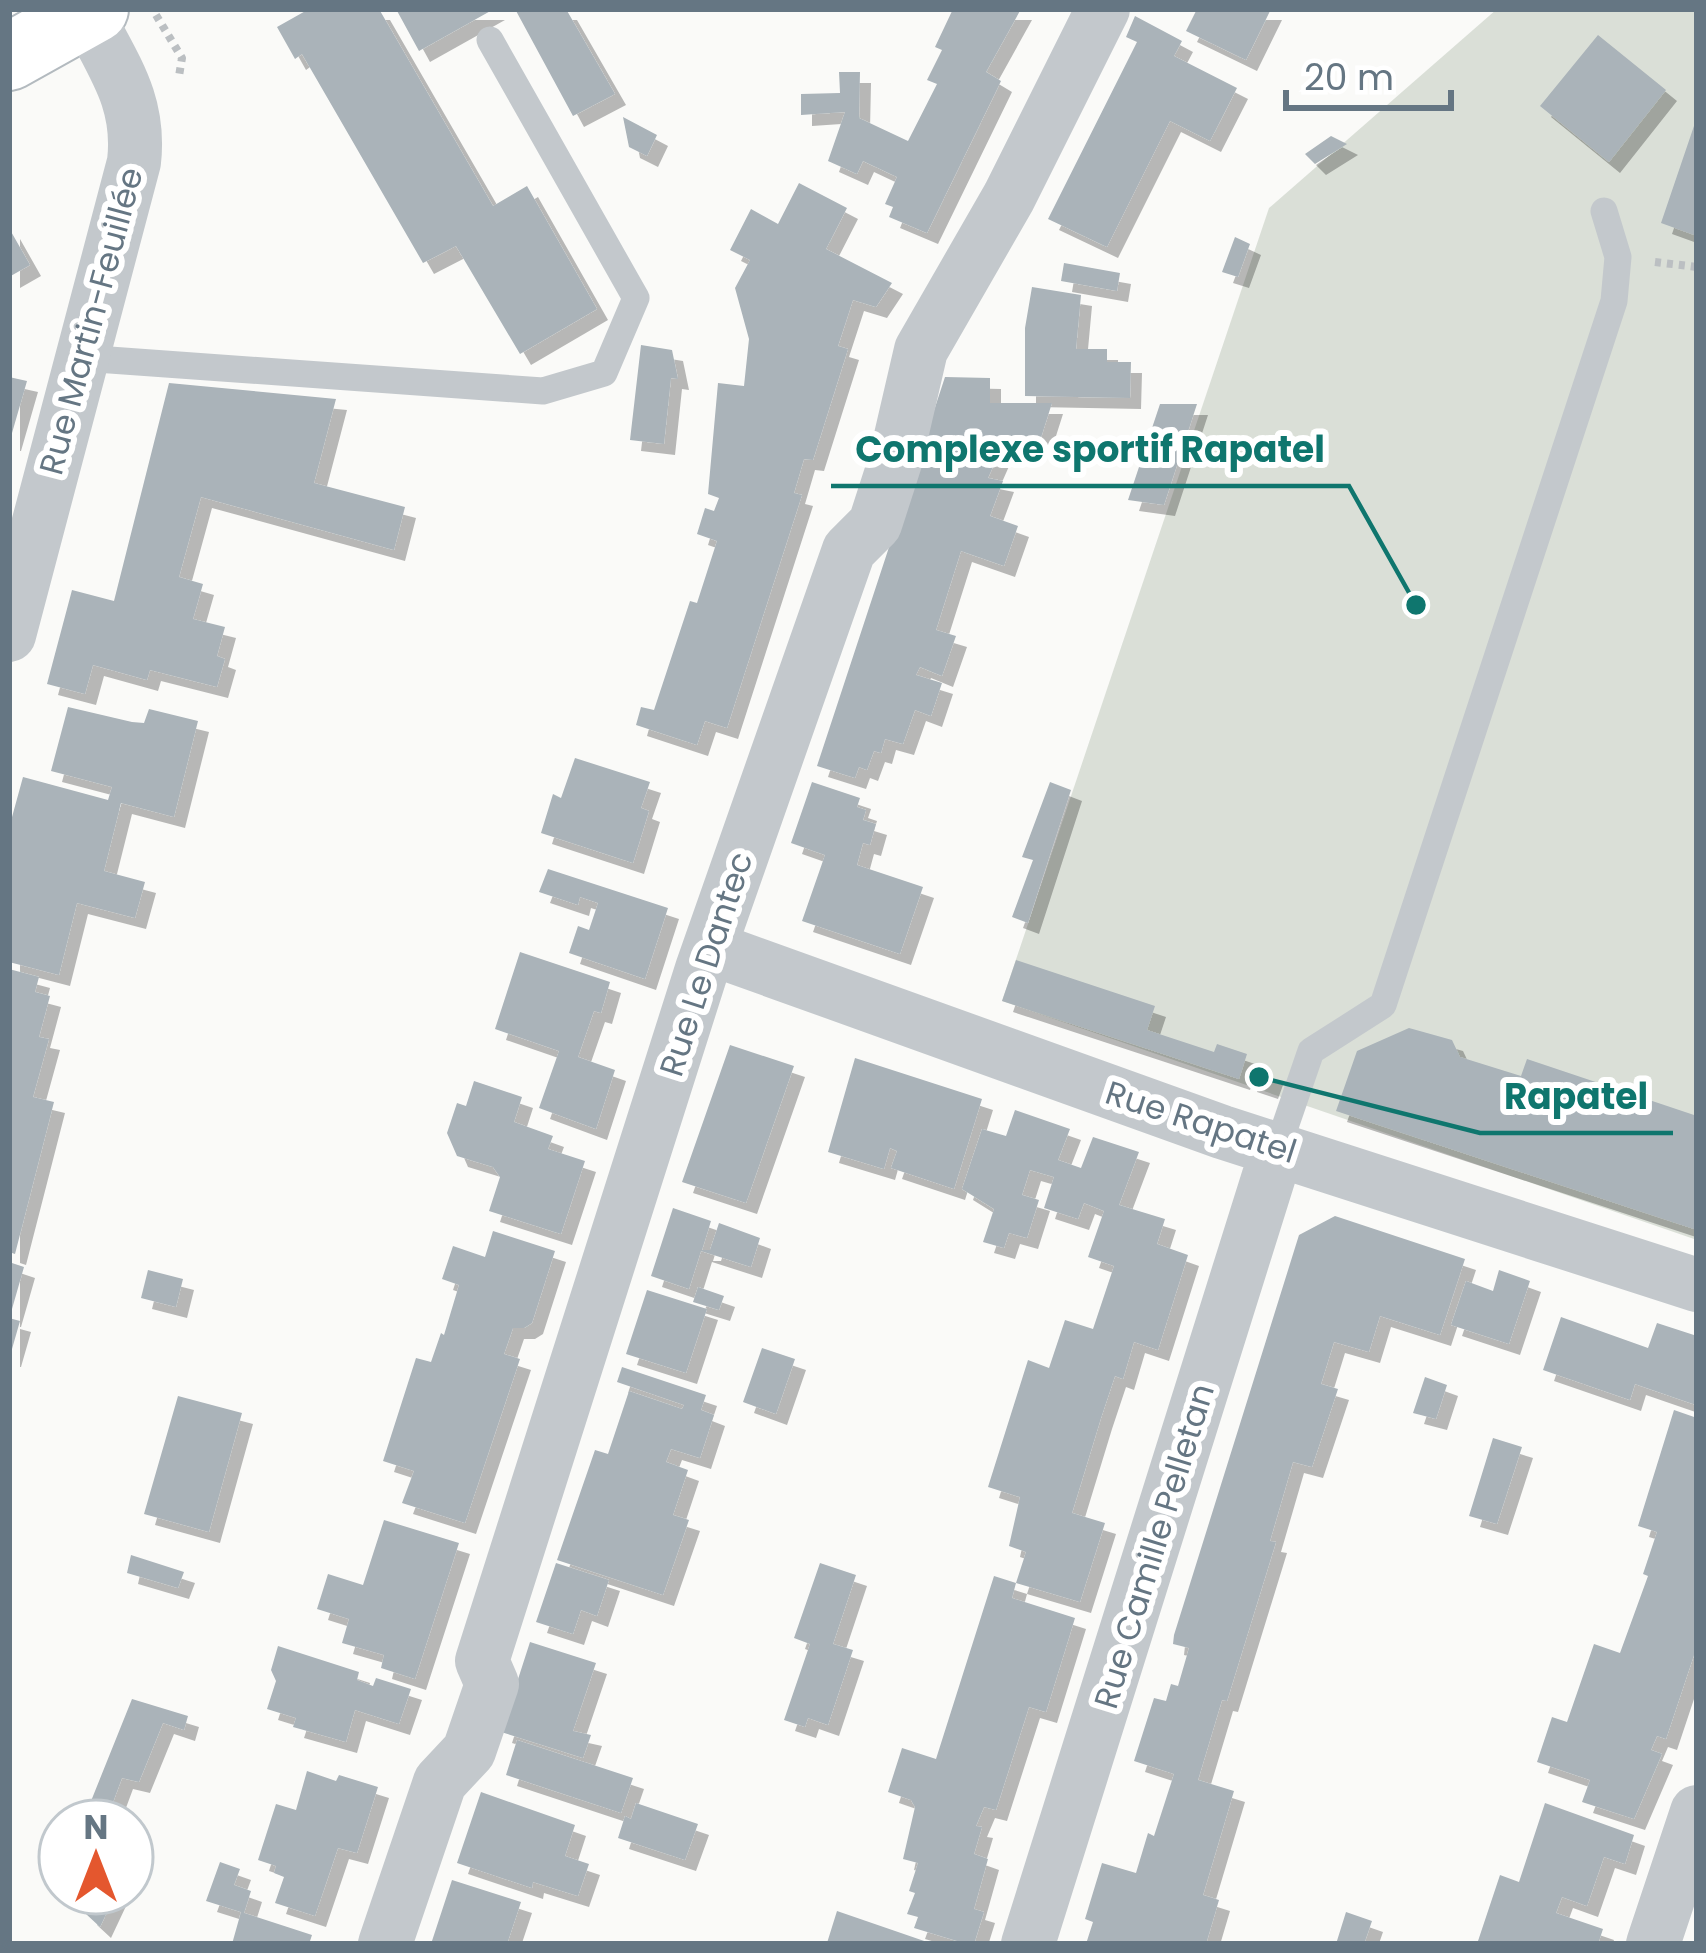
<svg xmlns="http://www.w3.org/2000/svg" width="1706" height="1953" font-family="Poppins,sans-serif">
  <defs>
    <filter id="shadow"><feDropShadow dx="11" dy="11" stdDeviation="0" flood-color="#0004"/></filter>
  </defs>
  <rect width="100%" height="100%" fill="#fafaf8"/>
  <path fill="#dadfd7" d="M 1497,9 L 1697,9 L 1697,1240 L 1002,1001 L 1269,208 Z"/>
  <path fill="#aab3b9" filter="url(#shadow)" d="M 309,9 L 379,9 L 493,206 L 527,186 L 597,309 L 520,354 L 456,246 L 423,263 L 302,54 L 295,59 L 277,27 Z
    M 396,9 L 494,9 L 419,51 Z
    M 515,9 L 566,9 L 615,94 L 573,116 Z
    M 953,9 L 1021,9 L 986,72 L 1001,81 L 927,233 L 889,217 L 893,207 L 885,204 L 897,177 L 863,161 L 857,174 L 828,161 L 845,112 L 801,115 L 801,94 L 840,93 L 839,72 L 860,72 L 859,118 L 908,141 L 937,84 L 927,80 L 942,50 L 935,47 Z
    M 1197,9 L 1271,9 L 1246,60 L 1186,31 Z
    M 1135,16 L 1182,41 L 1174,56 L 1237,88 L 1210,141 L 1170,121 L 1107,247 L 1048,219 L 1137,42 L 1126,37 Z
    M 1598,35 L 1666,90 L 1609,162 L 1540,106 Z
    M 623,117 L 657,135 L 647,156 L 629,147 Z
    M 1696,120 L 1697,120 L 1697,236 L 1661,223 Z
    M 1331,136 L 1347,144 L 1315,164 L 1305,154 Z
    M 799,183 L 847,208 L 826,249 L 892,283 L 876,307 L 853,300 L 838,346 L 848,349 L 813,460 L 804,459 L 794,493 L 802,495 L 727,728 L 705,721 L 697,745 L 636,725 L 641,707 L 654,710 L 690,601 L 697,603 L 717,541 L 697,534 L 705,508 L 714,511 L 719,498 L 708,494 L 718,383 L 744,386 L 749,339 L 735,288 L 750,260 L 730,250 L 751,209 L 778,224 Z
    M 9,228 L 30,265 L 9,277 Z
    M 1235,237 L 1250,244 L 1238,277 L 1222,272 Z
    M 1064,263 L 1120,273 L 1117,291 L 1061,281 Z
    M 1032,287 L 1081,295 L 1076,349 L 1107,349 L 1107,362 L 1131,362 L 1130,398 L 1025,396 L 1025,328 Z
    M 641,345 L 672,350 L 678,379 L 671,378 L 664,444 L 630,440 Z
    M 9,377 L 27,381 L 10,440 L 9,440 Z
    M 945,377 L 990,378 L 990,403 L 1052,403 L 1038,447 L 1003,444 L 988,478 L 1003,481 L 990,516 L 1018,526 L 1004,566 L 961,551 L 936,630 L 956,636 L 942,676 L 920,667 L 916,675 L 942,683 L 931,716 L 915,710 L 903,744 L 885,739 L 881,753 L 874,751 L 867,770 L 859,767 L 855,778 L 817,766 Z
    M 169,383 L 336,399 L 314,483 L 405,507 L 394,550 L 201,497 L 179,577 L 203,584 L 193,619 L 225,627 L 217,656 L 225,659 L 217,687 L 150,670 L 147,680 L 93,665 L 85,694 L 47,684 L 72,590 L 114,601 Z
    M 1160,404 L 1197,404 L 1164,505 L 1128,500 Z
    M 68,707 L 132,722 L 144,723 L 149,709 L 198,721 L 174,817 L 121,803 L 104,871 L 145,882 L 135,918 L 77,903 L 59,975 L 9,962 L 9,828 L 23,777 L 108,800 L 112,787 L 51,771 Z
    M 575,758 L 650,782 L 641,808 L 649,811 L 633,863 L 541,833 L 553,794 L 561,798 Z
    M 812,782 L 860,798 L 857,807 L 866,810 L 863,820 L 876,824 L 870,845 L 863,843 L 857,865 L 923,887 L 900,954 L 802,921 L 825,855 L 791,843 Z
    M 1050,782 L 1071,790 L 1028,923 L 1012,917 L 1033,860 L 1022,857 Z
    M 548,869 L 668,908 L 645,979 L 569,953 L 578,926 L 589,930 L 598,903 L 580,897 L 578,905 L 539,892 Z
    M 520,952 L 610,982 L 601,1013 L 594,1011 L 578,1057 L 615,1070 L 596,1129 L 539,1108 L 559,1051 L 495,1029 Z
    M 1016,960 L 1155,1006 L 1147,1030 L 1214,1052 L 1217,1044 L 1247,1054 L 1239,1079 L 1002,1001 Z
    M 9,969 L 39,977 L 35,992 L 50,996 L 39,1037 L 49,1039 L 33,1097 L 54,1102 L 15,1254 L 9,1252 Z
    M 1409,1028 L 1452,1040 L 1460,1057 L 1521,1076 L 1527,1059 L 1697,1116 L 1697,1230 L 1336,1111 L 1357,1051 Z
    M 730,1045 L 794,1066 L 746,1203 L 682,1182 Z
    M 855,1058 L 982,1099 L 954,1189 L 891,1168 L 897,1151 L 890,1148 L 884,1169 L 828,1152 Z
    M 1251,1068 L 1272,1074 L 1267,1088 L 1246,1081 Z
    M 474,1081 L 522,1097 L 514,1122 L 553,1136 L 548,1149 L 585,1161 L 561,1234 L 489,1211 L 500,1177 L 493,1167 L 457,1156 L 447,1133 L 457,1103 L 466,1106 Z
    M 1015,1110 L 1070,1129 L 1058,1160 L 1081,1168 L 1093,1137 L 1139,1152 L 1119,1205 L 1165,1219 L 1157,1244 L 1188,1255 L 1158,1350 L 1134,1342 L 1123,1379 L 1115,1376 L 1101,1418 L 1072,1513 L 1105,1523 L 1080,1602 L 1016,1583 L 1012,1598 L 1075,1618 L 1046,1712 L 1029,1707 L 996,1810 L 984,1807 L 976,1826 L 982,1827 L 974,1854 L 988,1859 L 974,1909 L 984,1912 L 974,1944 L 967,1944 L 914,1928 L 918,1917 L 907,1914 L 915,1893 L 909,1891 L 918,1863 L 903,1859 L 915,1807 L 911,1800 L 888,1792 L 902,1748 L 936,1759 L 994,1576 L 1016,1583 L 1026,1552 L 1009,1546 L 1020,1497 L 988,1487 L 1028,1360 L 1049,1368 L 1065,1320 L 1093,1329 L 1114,1266 L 1088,1257 L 1104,1211 L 1084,1203 L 1078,1219 L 1044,1208 L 1054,1177 L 1030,1170 L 1022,1195 L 1039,1200 L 1027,1238 L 1009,1233 L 1004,1248 L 983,1242 L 994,1209 L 962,1189 L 982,1129 L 1006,1136 Z
    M 673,1208 L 711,1221 L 702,1250 L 710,1250 L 719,1223 L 760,1238 L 751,1267 L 701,1251 L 689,1289 L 651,1276 Z
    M 1335,1216 L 1465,1259 L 1440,1335 L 1380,1316 L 1369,1352 L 1334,1342 L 1321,1384 L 1338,1389 L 1312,1467 L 1293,1462 L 1270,1541 L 1276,1542 L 1227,1701 L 1222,1700 L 1198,1780 L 1234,1791 L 1203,1895 L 1219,1900 L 1206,1944 L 1086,1944 L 1093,1922 L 1085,1919 L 1102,1863 L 1136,1873 L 1148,1833 L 1154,1836 L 1174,1774 L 1134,1761 L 1154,1698 L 1166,1701 L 1171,1684 L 1178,1686 L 1189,1648 L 1173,1644 L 1174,1635 L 1299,1235 Z
    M 493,1231 L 555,1251 L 532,1323 L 524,1328 L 513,1328 L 504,1354 L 520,1359 L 465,1523 L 402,1503 L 414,1471 L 383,1461 L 416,1358 L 431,1362 L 441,1333 L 444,1335 L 459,1285 L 442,1279 L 453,1246 L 485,1257 Z
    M 9,1262 L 24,1267 L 10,1316 L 9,1316 Z
    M 148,1270 L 183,1279 L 176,1307 L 141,1298 Z
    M 1499,1270 L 1530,1281 L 1509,1344 L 1451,1325 L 1466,1281 L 1493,1291 Z
    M 698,1287 L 724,1296 L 719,1310 L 693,1302 Z
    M 647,1290 L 707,1309 L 686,1373 L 626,1354 Z
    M 1561,1317 L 1648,1348 L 1657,1323 L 1697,1336 L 1696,1405 L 1635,1384 L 1630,1400 L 1543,1370 Z
    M 9,1318 L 20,1321 L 10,1356 L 9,1356 Z
    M 762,1348 L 795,1359 L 776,1414 L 743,1402 Z
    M 622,1367 L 706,1395 L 701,1410 L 714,1415 L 700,1458 L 671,1449 L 666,1462 L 688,1470 L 673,1515 L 689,1520 L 663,1595 L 557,1560 L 595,1450 L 608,1454 L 629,1391 L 682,1409 L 684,1405 L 617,1382 Z
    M 1425,1377 L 1447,1385 L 1436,1419 L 1413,1413 Z
    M 178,1396 L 242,1413 L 209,1532 L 144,1514 Z
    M 1674,1410 L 1697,1418 L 1697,1646 L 1666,1739 L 1657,1736 L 1651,1750 L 1662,1754 L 1634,1819 L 1582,1802 L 1590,1780 L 1537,1762 L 1552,1717 L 1567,1722 L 1594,1644 L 1620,1653 L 1648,1576 L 1643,1574 L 1657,1532 L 1638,1526 Z
    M 1493,1438 L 1522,1447 L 1497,1524 L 1469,1516 Z
    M 384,1520 L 459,1543 L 415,1679 L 381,1668 L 384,1655 L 342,1643 L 349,1619 L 317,1609 L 328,1574 L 363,1585 Z
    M 131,1555 L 184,1572 L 178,1588 L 127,1573 Z
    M 556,1563 L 609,1580 L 597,1616 L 581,1610 L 573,1634 L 536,1622 Z
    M 820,1563 L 856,1575 L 833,1644 L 853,1650 L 828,1725 L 808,1718 L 805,1727 L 784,1720 L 810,1644 L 794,1638 Z
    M 530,1642 L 596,1663 L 573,1731 L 591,1735 L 583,1758 L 501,1732 Z
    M 278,1646 L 359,1672 L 357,1680 L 373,1686 L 376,1678 L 411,1689 L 399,1724 L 355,1710 L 346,1742 L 293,1727 L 296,1718 L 267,1709 L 276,1681 L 271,1670 Z
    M 132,1699 L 188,1716 L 184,1730 L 163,1723 L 139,1782 L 122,1778 L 106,1821 L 83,1821 Z
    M 517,1740 L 633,1778 L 621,1813 L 506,1775 Z
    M 307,1771 L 336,1781 L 339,1775 L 378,1787 L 357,1853 L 338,1848 L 315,1916 L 275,1903 L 284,1877 L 274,1873 L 276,1866 L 258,1860 L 276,1804 L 296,1810 Z
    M 481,1792 L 575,1825 L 565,1856 L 589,1864 L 578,1896 L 533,1882 L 532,1888 L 457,1863 Z
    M 636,1803 L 698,1824 L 685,1860 L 618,1838 L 625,1816 L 631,1819 Z
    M 1545,1803 L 1634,1835 L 1625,1864 L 1604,1857 L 1587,1906 L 1562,1897 L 1556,1913 L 1603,1929 L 1598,1944 L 1477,1944 L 1500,1875 L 1519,1882 Z
    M 220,1862 L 240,1869 L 234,1885 L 251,1891 L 244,1913 L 206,1901 Z
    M 452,1880 L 521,1902 L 507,1944 L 431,1944 Z
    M 96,1893 L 116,1893 L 100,1927 L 86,1914 Z
    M 837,1911 L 930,1943 L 930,1944 L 827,1943 Z
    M 241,1912 L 312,1935 L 309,1944 L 232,1944 Z
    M 1346,1912 L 1372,1921 L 1364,1944 L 1336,1944 Z"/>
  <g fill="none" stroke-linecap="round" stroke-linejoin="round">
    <defs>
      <path id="secondary" d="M 9,57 L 95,9"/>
    </defs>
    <use href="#secondary" stroke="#b3babf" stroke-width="70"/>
    <path stroke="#bbbfc2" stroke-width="8" stroke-dasharray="6 6" stroke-linecap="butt" d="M 156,15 L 182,58 L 179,76
      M 1655,262 L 1697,267"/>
    <path stroke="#c3c8cc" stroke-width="27" d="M 82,358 L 543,391 L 604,373 L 636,298 L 490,40
      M 1278,1147 L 1311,1051 L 1383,1005 L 1614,301 L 1618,257 L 1604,211"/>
    <path stroke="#c3c8cc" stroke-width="54" d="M 9,635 L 134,162 C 141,101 113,66 87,14
      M 710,948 L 1222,1132 L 1697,1285
      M 385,1944 L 440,1782 L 469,1751 L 492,1684 L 482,1661 L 702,969 L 849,550 L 875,524 L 895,462 L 921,350 L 1009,197 L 1103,9
      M 1028,1944 L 1278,1147
      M 1653,1944 L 1697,1812"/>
    <use href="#secondary" stroke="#fff" stroke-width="66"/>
  </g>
  <g text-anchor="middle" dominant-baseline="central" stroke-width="12" stroke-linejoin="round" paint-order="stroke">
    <g font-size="33" fill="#657683" stroke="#fff">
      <text transform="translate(91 321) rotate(-75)">Rue Martin-Feuillée</text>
      <text transform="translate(706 964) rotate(-72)">Rue Le Dantec</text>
      <text transform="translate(1201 1122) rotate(18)">Rue Rapatel</text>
      <text transform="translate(1154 1546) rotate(-73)">Rue Camille Pelletan</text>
    </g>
  </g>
  <path fill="none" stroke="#0f766e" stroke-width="4.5" d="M1416 605L1349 486H831M1259 1077L1480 1133H1673"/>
  <g fill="#0f766e" stroke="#fff" stroke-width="4.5">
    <circle cx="1416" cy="605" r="12"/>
    <circle cx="1259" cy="1077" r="12"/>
  </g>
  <g font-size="36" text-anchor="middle" font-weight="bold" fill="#0f766e" stroke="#fff" stroke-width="12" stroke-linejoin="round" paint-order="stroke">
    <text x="1090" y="462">Complexe sportif Rapatel</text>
    <text x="1576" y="1109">Rapatel</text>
  </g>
  <rect width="1706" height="1953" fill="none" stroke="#657683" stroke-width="24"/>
  <g transform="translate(96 1857)"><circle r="57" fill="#ffffff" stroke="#c1c8cd" stroke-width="3"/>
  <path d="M0-9L21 45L0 30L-21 45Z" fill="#e4572e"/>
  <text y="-18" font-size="33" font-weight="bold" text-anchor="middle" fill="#657683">N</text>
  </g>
  <path d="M1286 90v18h165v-18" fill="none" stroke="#657683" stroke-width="6"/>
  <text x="1304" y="90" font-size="36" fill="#657683" stroke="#ffffff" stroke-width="9" paint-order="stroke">20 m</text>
</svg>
